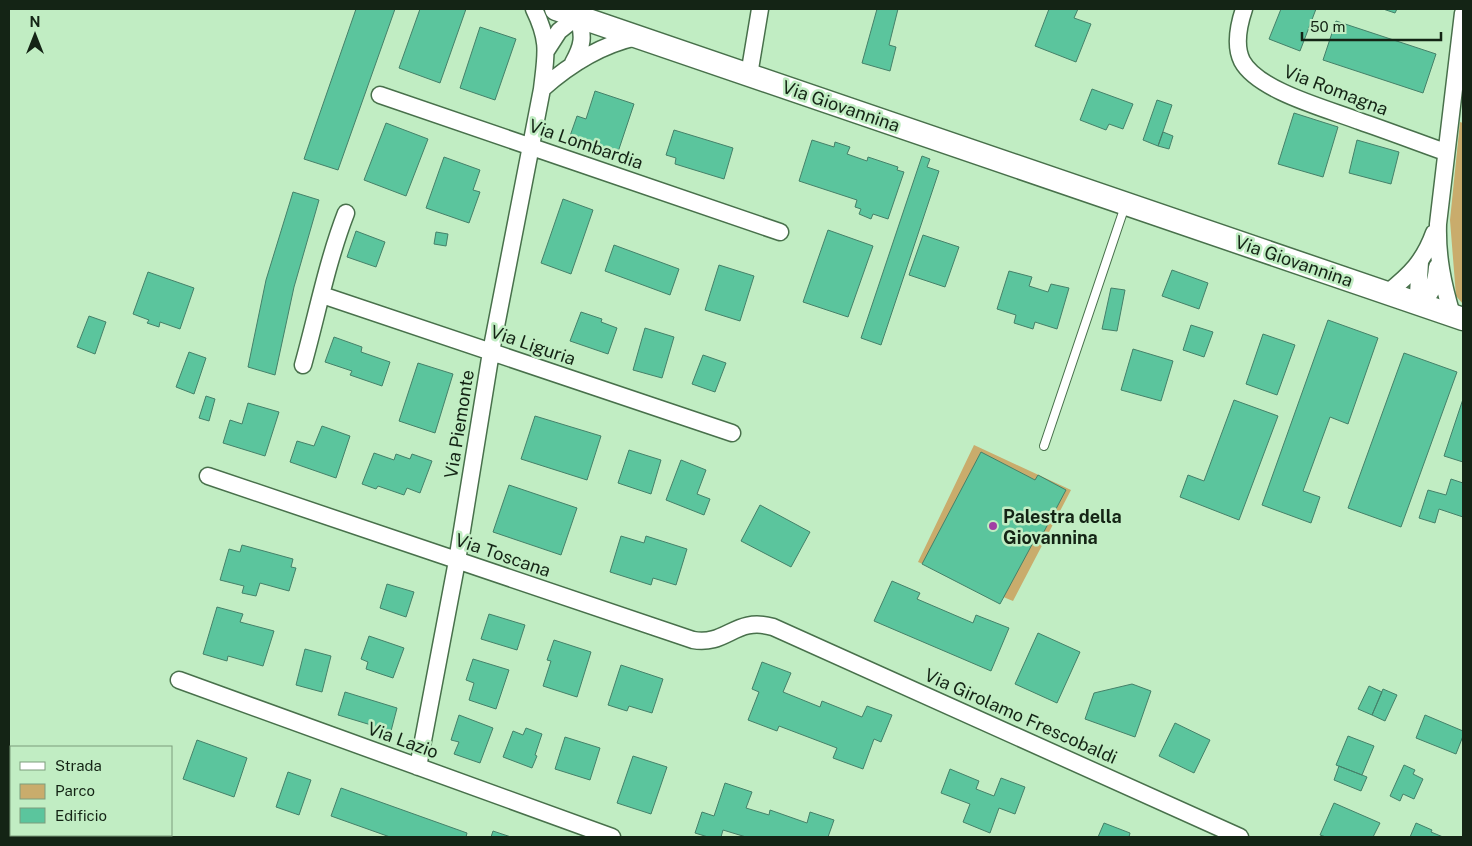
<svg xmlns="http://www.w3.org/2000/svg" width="1472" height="846" font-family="'Public Sans',sans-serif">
  <rect width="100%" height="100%" fill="#c1edc3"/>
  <path fill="#c9ac6c" d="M 1460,122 L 1463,123 L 1463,304 L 1456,296 L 1450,220 Z
    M 974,445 L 1071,490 L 1013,601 L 918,562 Z"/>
  <path fill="#5bc59d" stroke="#458169" d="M 356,9 L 395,9 L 338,170 L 304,159 Z
    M 420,9 L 466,9 L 440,83 L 399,68 Z
    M 877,9 L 898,9 L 889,45 L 896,47 L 890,71 L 862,63 Z
    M 1049,9 L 1078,9 L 1074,18 L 1091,24 L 1076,62 L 1035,46 Z
    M 1281,9 L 1316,9 L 1300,51 L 1269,39 Z
    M 1383,9 L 1397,9 L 1395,13 Z
    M 1336,21 L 1436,54 L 1423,93 L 1323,60 Z
    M 480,27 L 516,39 L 495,100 L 460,88 Z
    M 1092,89 L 1133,104 L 1123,129 L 1109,124 L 1106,130 L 1080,120 Z
    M 595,91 L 634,104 L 618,152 L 570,136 L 577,116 L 586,119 Z
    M 1157,100 L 1172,105 L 1158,146 L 1143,140 Z
    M 1294,113 L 1338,127 L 1323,177 L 1278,164 Z
    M 386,123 L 428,139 L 406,196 L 364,180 Z
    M 674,130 L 733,148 L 724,179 L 675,164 L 676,158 L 666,155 Z
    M 1163,132 L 1173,136 L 1169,149 L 1158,146 Z
    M 812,140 L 834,147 L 835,142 L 850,147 L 847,154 L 867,161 L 868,157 L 898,167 L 897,170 L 904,172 L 888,219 L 873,214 L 871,219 L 859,214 L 861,209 L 855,207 L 857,200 L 799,181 Z
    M 1357,140 L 1399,152 L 1391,184 L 1349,173 Z
    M 922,156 L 930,159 L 927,167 L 939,171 L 881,345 L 861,338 Z
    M 444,157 L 480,170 L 473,190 L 480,192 L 469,223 L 426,208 Z
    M 293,192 L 319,200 L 294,287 L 275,375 L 248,367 L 266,280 Z
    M 563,199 L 593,210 L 571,274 L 541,263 Z
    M 828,230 L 873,246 L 848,317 L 803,302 Z
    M 356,231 L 385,242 L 376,267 L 347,257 Z
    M 436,232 L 448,234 L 446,246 L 434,244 Z
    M 923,235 L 959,247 L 945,287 L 909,275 Z
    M 614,245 L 679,269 L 670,295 L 605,271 Z
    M 719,265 L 754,276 L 740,321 L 705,310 Z
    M 1172,270 L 1208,283 L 1199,309 L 1162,296 Z
    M 1009,271 L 1032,277 L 1029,286 L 1048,292 L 1051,284 L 1069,288 L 1057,329 L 1035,322 L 1033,329 L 1014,323 L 1016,315 L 997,309 Z
    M 148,272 L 194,288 L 180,329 L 160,322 L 159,327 L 147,323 L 149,320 L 133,314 Z
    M 1111,288 L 1125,290 L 1117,331 L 1102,329 Z
    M 581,312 L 602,319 L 601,322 L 617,328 L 608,354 L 570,341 Z
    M 89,316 L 106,322 L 95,354 L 77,347 Z
    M 1328,320 L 1378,338 L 1348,424 L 1330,417 L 1303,491 L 1320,497 L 1311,523 L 1262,505 Z
    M 1191,325 L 1213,332 L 1204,357 L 1183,350 Z
    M 645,328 L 674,337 L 662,378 L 633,370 Z
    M 1263,334 L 1295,345 L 1277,395 L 1246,384 Z
    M 334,337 L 362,347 L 361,352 L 390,362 L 382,386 L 350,375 L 352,371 L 325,362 Z
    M 1133,349 L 1173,361 L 1161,401 L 1121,390 Z
    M 189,352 L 206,358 L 194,394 L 176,387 Z
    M 1404,353 L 1457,372 L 1401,527 L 1348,508 Z
    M 703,355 L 726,363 L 715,392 L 692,384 Z
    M 418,363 L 453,374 L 435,433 L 399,421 Z
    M 206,396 L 215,399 L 209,421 L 199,418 Z
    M 1463,399 L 1463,462 L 1444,456 Z
    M 1234,400 L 1278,416 L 1239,520 L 1180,497 L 1188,475 L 1204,481 Z
    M 248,403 L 279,412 L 265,456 L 223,443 L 230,420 L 242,424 Z
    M 535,416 L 601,436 L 587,480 L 521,459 Z
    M 322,426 L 350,436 L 336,478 L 290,462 L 297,441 L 314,446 Z
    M 629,450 L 661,460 L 651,494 L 618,483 Z
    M 981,452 L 1035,480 L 1038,475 L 1066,490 L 1039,541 L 1035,539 L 1000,604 L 922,564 Z
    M 374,453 L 394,460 L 396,454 L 410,459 L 412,454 L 432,461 L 420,493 L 407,488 L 404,495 L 378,486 L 376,489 L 362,484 Z
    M 681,460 L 706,470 L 697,494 L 710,499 L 704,515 L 666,500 Z
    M 1451,479 L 1463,483 L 1463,517 L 1439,509 L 1435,523 L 1419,518 L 1428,490 L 1446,495 Z
    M 509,485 L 577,508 L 561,555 L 493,532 Z
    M 760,505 L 810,532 L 791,567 L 741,541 Z
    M 621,536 L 644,543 L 646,536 L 687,549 L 676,585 L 653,578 L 651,585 L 610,572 Z
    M 242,545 L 293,559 L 291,567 L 296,568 L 289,591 L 260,583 L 256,596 L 242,593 L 244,586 L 220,580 L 229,549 L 240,552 Z
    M 892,581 L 920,593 L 917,599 L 973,623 L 976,615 L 1009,628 L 991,671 L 874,621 Z
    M 387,584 L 414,592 L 406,617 L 380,608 Z
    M 217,607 L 243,614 L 240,622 L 274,631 L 263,666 L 228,656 L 227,661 L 203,654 Z
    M 489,614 L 525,625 L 517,650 L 481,639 Z
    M 1038,633 L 1080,652 L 1057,703 L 1015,684 Z
    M 369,636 L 404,648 L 393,678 L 366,669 L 368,662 L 361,659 Z
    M 554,640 L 591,652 L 577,697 L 543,686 L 551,661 L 547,660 Z
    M 305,649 L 331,656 L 322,692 L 296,685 Z
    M 473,659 L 509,670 L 496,709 L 469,700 L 474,683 L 466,680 Z
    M 762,662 L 791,673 L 783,692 L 820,707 L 822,701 L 862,717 L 867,706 L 892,715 L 881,742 L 874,739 L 863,769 L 833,758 L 837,748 L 779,726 L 777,731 L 748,720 L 759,692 L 752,689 Z
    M 621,665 L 663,679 L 652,713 L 629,706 L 627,711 L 608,705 Z
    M 1132,684 L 1151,691 L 1135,737 L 1085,719 L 1094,693 Z
    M 1369,686 L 1382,692 L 1372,715 L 1358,709 Z
    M 1383,689 L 1397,695 L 1385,721 L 1372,715 Z
    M 345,692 L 397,708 L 391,731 L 338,715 Z
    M 459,715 L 493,728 L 480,763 L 454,754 L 459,742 L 451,740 Z
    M 1425,715 L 1463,731 L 1463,736 L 1456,754 L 1416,738 Z
    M 1175,723 L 1210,740 L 1194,773 L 1159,756 Z
    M 526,728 L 542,734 L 535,755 L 537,756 L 532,768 L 503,757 L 513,731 L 523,735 Z
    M 1348,736 L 1374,746 L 1362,775 L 1336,765 Z
    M 565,737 L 600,748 L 590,780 L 555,769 Z
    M 197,740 L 247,758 L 234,797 L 183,779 Z
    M 633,756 L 667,767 L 651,814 L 617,803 Z
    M 1404,765 L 1415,770 L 1413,774 L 1423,779 L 1414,799 L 1403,794 L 1400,801 L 1390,796 Z
    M 1339,766 L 1367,777 L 1361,791 L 1334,780 Z
    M 950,769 L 979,781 L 976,789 L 994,796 L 1001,778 L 1025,787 L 1015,814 L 999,808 L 990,833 L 963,822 L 970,804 L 941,793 Z
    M 288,772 L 311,780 L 299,815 L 276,807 Z
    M 725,783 L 752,792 L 746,808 L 769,815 L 770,810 L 807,823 L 810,812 L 834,820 L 828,837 L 746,837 L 723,830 L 721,837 L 708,837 L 695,833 L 702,812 L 714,816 Z
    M 341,788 L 467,833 L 466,837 L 390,837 L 331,816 Z
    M 1334,803 L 1380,823 L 1373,837 L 1326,837 L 1320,835 Z
    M 1104,823 L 1130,833 L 1129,837 L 1098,837 Z
    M 1416,823 L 1432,830 L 1431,832 L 1443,837 L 1410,837 Z
    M 493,831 L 511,837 L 491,837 Z"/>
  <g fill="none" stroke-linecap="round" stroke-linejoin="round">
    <defs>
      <path id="lane" d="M 1044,446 L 1125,206"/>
      <path id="street" d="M 1244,9 C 1239,24 1234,45 1242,61 C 1258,91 1328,109 1359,121 C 1388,131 1417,142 1445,152
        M 546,51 L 559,31 L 578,16 C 584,37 583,45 573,63
        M 749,75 L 760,9
        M 542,89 C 570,64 600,45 637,37
        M 380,95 L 780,232
        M 1420,262 L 1418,294 L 1421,305
        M 1387,293 C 1410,275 1424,261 1434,233
        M 322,295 L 732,433
        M 1421,305 C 1432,293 1436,283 1437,267
        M 1452,315 C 1443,284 1437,257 1438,224 L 1463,13
        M 303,365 C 317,315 327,262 346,213
        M 208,476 L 693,640 C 727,646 735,616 773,627 L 1240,837
        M 179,680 L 612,837
        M 418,767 L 457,561 L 491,352 L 542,89 C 546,54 550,42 534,9"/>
      <path id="secondary" d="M 556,9 L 1463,319"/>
    </defs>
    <use href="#lane" stroke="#48704b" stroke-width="10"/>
    <use href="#street" stroke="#48704b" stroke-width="19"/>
    <use href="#secondary" stroke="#48704b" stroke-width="25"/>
    <use href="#lane" stroke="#fff" stroke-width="8"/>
    <use href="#street" stroke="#fff" stroke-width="16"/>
    <use href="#secondary" stroke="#fff" stroke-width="22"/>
  </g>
  <circle fill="#a13ea4" stroke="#c1edc3" stroke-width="2" cx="993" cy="526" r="5"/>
  <g text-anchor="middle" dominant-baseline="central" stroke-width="5" stroke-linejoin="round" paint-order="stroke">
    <g font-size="18" fill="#142415" stroke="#c1edc3">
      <text transform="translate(1336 90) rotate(21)">Via Romagna</text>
      <text transform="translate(841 106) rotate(19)">Via Giovannina</text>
      <text transform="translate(586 144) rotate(19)">Via Lombardia</text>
      <text transform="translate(1294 261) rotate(19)">Via Giovannina</text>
      <text transform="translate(533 345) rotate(19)">Via Liguria</text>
      <text transform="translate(459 424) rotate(-81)">Via Piemonte</text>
      <text transform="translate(503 555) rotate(19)">Via Toscana</text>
      <text transform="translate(1021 716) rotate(24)">Via Girolamo Frescobaldi</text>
      <text transform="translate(403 740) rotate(20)">Via Lazio</text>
    </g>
    <g font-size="18" font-weight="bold" fill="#142415" stroke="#c1edc3" text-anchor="start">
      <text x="1003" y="516">Palestra della<tspan x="1003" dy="21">Giovannina</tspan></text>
    </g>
  </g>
  <rect width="1472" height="846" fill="none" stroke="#142415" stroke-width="20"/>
  <rect x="10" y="746" width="162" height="90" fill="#c1edc3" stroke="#7c9d7d"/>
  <rect x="20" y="762" width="25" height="8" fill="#ffffff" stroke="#7c9d7d"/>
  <text x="55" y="771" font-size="15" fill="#142415">Strada</text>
  <rect x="20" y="784" width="25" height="15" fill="#c9ac6c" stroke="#7c9d7d"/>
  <text x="55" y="796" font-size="15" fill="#142415">Parco</text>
  <rect x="20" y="808" width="25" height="15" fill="#5bc59d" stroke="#7c9d7d"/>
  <text x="55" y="821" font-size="15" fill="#142415">Edificio</text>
  <g transform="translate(35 35)" stroke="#c1edc3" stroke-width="4" paint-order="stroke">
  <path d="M0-4L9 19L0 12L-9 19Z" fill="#142415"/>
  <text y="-8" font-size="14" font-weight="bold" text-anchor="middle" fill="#142415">N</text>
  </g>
  <path d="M1302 32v8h139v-8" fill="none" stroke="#142415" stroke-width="2.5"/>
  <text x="1310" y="32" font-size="15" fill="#142415" stroke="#c1edc3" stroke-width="4" paint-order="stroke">50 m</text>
</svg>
